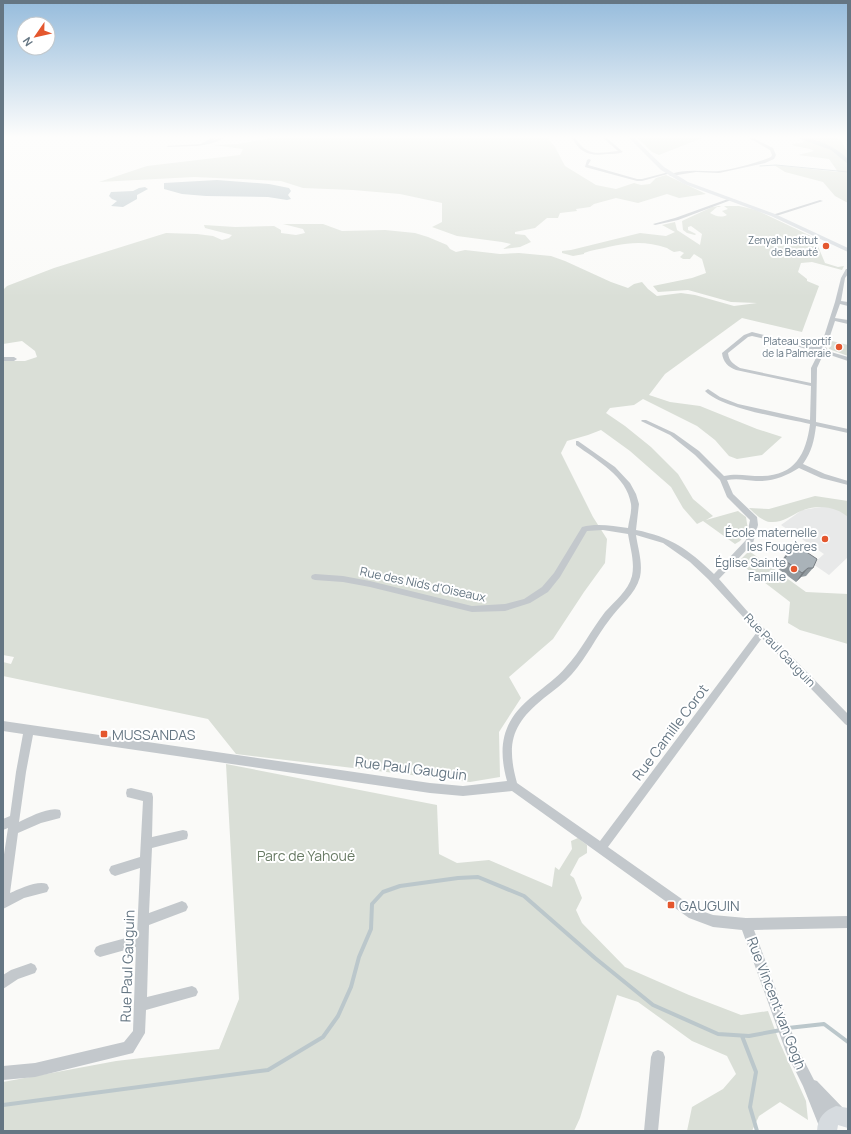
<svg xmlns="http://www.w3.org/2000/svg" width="851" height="1134" font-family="Manrope,sans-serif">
  <rect width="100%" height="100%" fill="#fafaf8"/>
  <path fill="#e8e9e9" d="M 821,507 L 832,507 L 841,511 L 848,517 L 848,557 L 829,575 L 813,564 L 824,554 L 781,525 L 802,510 Z"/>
  <path fill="#dadfd7" d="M 271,138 L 548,138 L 555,147 L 565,166 L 596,185 L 616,189 L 634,183 L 641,185 L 650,184 L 656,178 L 666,175 L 706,194 L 679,198 L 667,194 L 638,203 L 616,198 L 594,204 L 590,207 L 576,209 L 577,211 L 560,213 L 558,218 L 547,218 L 535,228 L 515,232 L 515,234 L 525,235 L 531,242 L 520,247 L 503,249 L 511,244 L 502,242 L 457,236 L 432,227 L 442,222 L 442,203 L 400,194 L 353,190 L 303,188 L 281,181 L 194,177 L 99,182 L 147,166 L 240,155 L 243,149 L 213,145 L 238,144 Z
    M 638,138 L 702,138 L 659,155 L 652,152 Z
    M 805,138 L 837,138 L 841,140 L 846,150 L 848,150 L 848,203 L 835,196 L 823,182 L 785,172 L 774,165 L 838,172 L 829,159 L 798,155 L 814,151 C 807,146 798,149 791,144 L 802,143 Z
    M 719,206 L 721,207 L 717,207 L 710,213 C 715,216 721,218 727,215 L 722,211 L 728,209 L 724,206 L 739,206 L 756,210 L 813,237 L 815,239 L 825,263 L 838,267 L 844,266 L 842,270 L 812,262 L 801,263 L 798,272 L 807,279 L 807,281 L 819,286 L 802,332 L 742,318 L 665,374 L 649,395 L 670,402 L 700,406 L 757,429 L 782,437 L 762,455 L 737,459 L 729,456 L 715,440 L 697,426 L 643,399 L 634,405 L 610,408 L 606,413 L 625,426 L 651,447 L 678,474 L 693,499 L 713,516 L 706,520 L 738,511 L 746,517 L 748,530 L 740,541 L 735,544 L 703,521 L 697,524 L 683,508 L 671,487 L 630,451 L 601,430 L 588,435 L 567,441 L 561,453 L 593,517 L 607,539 L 605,563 L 584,592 L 553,639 L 509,677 L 521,698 L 499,732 L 500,777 L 470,782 L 236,754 L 208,719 L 3,676 L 3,662 L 11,664 L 14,657 L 3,655 L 3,361 L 25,361 L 37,357 L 35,351 L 22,341 L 3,344 L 3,290 L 7,286 L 54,268 L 166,233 L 197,234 L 213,236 L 222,240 L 229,238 L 232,235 L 205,228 L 204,225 L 235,227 L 274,226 L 281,230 L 281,233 L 296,235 L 305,233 L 303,229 L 283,224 L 323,224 L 342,231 L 385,230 L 415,233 L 428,237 L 447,245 L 450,249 L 456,252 L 465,250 L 500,254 L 519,253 L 551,256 L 565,261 L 611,282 L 628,288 L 634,284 L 642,282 L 648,289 L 657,296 L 681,293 L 695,295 L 734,306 L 757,303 L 731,302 L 688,290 L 658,292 L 653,286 L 692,278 L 706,273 L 702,259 L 694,254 L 690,259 L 683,259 L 680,257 L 684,253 L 680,251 L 674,252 C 671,251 669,249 667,248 C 638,238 619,245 590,251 L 584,253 L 584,254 L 573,256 L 562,253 L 562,251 L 571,250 L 640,233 L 666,236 L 675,232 L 662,225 L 675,222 L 677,230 L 700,245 L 702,234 L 691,226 L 688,227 L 688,230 L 696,234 L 695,235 L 687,233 L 683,230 L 682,221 L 712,207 Z
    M 832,341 L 848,345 L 848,356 L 829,349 Z
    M 815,496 L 848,501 L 848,517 C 835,506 817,504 801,511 C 790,516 783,523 770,522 C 762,521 754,513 749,508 L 769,509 Z
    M 749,551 L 806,592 L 848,594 L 848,644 L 800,630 L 788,623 L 790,602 L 738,562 Z
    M 226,764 L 437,805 L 439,854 L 457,863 L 489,860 L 552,887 L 555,867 L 559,870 L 572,849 L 571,841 L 578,838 L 587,845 L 587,853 L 579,858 L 570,875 L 574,878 L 582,898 L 576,910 L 582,923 L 625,967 L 689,995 L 741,1015 L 768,1011 L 779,1041 L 806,1101 L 808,1120 L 780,1102 L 759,1116 L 752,1131 L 687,1131 L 692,1107 L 723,1089 L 736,1074 L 727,1056 L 692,1041 L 638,1002 L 617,995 L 580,1118 L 574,1131 L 3,1131 L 3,1082 L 116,1061 L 219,1049 L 239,999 Z"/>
  <path fill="#bbc7cb" d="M 217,180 L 269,184 L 289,188 L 291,191 L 288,195 L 291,199 L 287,200 L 268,197 L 206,196 L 182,194 L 164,189 L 164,183 Z
    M 145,187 L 148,189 L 137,195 L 137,199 L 123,207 L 111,206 L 117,201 L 112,199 L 109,196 L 111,192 L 133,191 L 139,188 Z"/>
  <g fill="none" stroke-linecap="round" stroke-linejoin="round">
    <path stroke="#bbc7cb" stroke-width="1" d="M 760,166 L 776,165 L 848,172"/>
    <path stroke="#bbc7cb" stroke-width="4" d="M 788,1028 L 824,1024 L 848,1042
      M 742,1036 L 756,1072 L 750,1107 L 757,1131
      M 3,1105 L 268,1070 L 323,1037 L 338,1016 L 351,987 L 359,957 L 371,929 L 372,904 L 383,892 L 400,886 L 458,878 L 478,877 L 524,896 L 595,958 L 653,1005 L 718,1034 L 749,1036 L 781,1030"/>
    <path fill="#bbc7cb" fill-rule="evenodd" d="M 798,138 C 818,138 834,146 848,159 L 848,164 L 831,150 Z"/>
    <path fill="#c3c8cc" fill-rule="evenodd" d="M 211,138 L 215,138 L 212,141 L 219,138 L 224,138 C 207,148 187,146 168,147 L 166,146 L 201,144 Z
      M 572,138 L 575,138 C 587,157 599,153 618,151 L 603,138 L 607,138 L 623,152 C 618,154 612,154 607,154 C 590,156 581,154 572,138 Z
      M 749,138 L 753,138 L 773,148 L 776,155 L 774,159 L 765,163 L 719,173 L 696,172 L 671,176 L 669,175 C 685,168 703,172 719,171 C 734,169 758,163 771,157 L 772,155 L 770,150 Z
      M 589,159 L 591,160 L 588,165 L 637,179 L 642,179 L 669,172 L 671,173 L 642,181 L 637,181 L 585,167 L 587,160 Z
      M 728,199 L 731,200 L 678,220 L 655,225 L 653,224 L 675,218 Z
      M 820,200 L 823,201 L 776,216 L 772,215 Z
      M 846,269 L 848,269 L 848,274 L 845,278 L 841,301 L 848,302 L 848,306 L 840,304 L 835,318 L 848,320 L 848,324 L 835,321 L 826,348 L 831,352 L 848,357 L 848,361 L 830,355 L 822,357 L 817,368 L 816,422 L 848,429 L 848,433 L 816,426 C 814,441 812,451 803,464 L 825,474 L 848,481 L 848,485 L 821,478 L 799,468 C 786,476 772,482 756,481 C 746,480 737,478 727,480 L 733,494 L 757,517 L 758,525 L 753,543 L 719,579 L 748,612 L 848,714 L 848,726 L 845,724 L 762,638 L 608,847 L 696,909 L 713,915 L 746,918 L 848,916 L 848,928 L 754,930 L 798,1049 L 814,1080 L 817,1081 L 844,1109 L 846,1114 L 844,1119 L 839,1121 L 834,1119 L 827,1111 L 833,1126 L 831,1131 L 821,1131 L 803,1086 L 786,1052 L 742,930 L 713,927 L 689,918 L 512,791 L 463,796 L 430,793 L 33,735 L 26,772 L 19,822 C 29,817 50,806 60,810 L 61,814 L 60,818 L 41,823 L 18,833 L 10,893 C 19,889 38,880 47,884 L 49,888 L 47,892 L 24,898 L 3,909 L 3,861 L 8,828 L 3,830 L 3,819 L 10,816 L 16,772 L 23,734 L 3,731 L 3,721 L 430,783 L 463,786 L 507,781 C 497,745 503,719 534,695 C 545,686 557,678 566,667 C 581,651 591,630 605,612 C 615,601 628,591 632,576 C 635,562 630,547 628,534 L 603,530 L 587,531 L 560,577 L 548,592 L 530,603 L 505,611 L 472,612 L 370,587 L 343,582 L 315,580 L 312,579 L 311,577 L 312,575 L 315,574 L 343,576 L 370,581 L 472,606 L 505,604 L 524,599 L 542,587 L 554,573 L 582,527 C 597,523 613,526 628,528 C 629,520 632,512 631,504 C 627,476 596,460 576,445 L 576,441 L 578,441 L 615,467 L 630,483 L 636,494 L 639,504 L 636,530 C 671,537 688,549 714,574 L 746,540 L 750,520 L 727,497 L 720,480 L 695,455 L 670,435 L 641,421 L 642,420 L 646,420 L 674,433 L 699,451 L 724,476 C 737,473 748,476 761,476 C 795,476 806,454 810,424 C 784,418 723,409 705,391 L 708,389 L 720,397 L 738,404 L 810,420 L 811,386 L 736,370 C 728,367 723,362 722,353 L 744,335 L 752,332 L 813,347 L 821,346 L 835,302 L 841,278 ZM 752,336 L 811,350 L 811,352 L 817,356 L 811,368 L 811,383 L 740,368 C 733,364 729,361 728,353 L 748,337 ZM 817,350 L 822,350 L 825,353 L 821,353 L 816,351 ZM 636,535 L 663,543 L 690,562 L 708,579 L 757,632 L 600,841 L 517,783 C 506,743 512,724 544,698 C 554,690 564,683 572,674 C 587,657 596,637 610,619 C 620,605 635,595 640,577 C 643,563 638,549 636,535 Z
      M 3,357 L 14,357 L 17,359 L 14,361 L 3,361 Z
      M 131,788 L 152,793 L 153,797 L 152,837 L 183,830 L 187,831 L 188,835 L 187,839 L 183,840 L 152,848 L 149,913 L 182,901 L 186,903 L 188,907 L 186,911 L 149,925 L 147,997 L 192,986 L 196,988 L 198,992 L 196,996 L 146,1010 L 145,1033 L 133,1053 L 35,1077 L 3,1080 L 3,1066 L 35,1063 L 124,1042 L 133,1031 L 136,947 L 100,957 L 96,955 L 94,951 L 96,947 L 100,945 L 137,935 L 140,868 L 115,876 L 111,874 L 109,870 L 111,866 L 140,857 L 143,801 L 127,797 L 126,793 L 127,789 Z
      M 31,963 L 35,965 L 37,969 L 35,973 L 18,979 L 3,989 L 3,975 L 11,970 Z
      M 658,1050 L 663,1052 L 665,1057 L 658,1131 L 644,1131 L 651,1057 L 653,1052 Z"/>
    <path fill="#d6dbdf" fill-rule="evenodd" d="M 836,1106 L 848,1108 L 848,1128 L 838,1125 L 837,1131 L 817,1131 C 818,1117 824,1111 836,1106 Z"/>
    <path fill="#d6dbdf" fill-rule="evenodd" d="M 629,138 L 634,138 L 664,167 L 688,182 L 775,214 L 848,248 L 848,252 L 771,216 L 684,184 L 661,170 Z"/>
  </g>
  <path fill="#929a9f" d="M 788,551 L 813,568 L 806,576 L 801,577 L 796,582 L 777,568 Z"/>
  <path fill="#777d82" d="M 808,568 L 801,577 L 796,582 L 802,573 Z"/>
  <path fill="#aab3b9" stroke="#777d82" d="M 799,547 L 817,559 L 813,568 L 808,568 L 802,573 L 783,559 L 786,557 L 788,551 L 793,551 Z"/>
  <linearGradient id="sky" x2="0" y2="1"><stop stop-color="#96bcdc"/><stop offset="0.46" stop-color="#fdfdfc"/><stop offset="1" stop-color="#fdfdfc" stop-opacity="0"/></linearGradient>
  <rect width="851" height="297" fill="url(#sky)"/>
  <g fill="#e4572e" stroke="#fff" stroke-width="1.5">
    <circle cx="826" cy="246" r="4"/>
    <circle cx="839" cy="347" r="4"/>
    <circle cx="825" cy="539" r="4"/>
    <circle cx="794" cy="569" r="4"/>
    <rect x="100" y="730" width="8" height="8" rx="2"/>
    <rect x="667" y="901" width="8" height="8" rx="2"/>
  </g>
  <g text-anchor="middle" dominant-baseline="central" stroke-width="4" stroke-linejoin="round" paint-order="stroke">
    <g font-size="10" fill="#657683" stroke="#fff" text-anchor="end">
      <text x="818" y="240">Zenyah Institut<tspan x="818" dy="12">de Beauté</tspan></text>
      <text x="831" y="341">Plateau sportif<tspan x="831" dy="12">de la Palmeraie</tspan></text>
    </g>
    <g font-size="12" fill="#657683" stroke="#fff" text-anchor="end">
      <text x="817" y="532">École maternelle<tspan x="817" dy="14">les Fougères</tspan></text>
      <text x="786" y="562">Église Sainte<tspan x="786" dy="14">Famille</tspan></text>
    </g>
    <g font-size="12" fill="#657683" stroke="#fff">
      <text transform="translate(423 584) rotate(12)">Rue des Nids d'Oiseaux</text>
      <text transform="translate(780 650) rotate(46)">Rue Paul Gauguin</text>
    </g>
    <g font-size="14" fill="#657683" stroke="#fff">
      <text transform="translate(670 732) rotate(-53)">Rue Camille Corot</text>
      <text transform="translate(411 768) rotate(7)">Rue Paul Gauguin</text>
      <text transform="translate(127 966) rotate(-88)">Rue Paul Gauguin</text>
      <text transform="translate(777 1003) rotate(69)">Rue Vincent van Gogh</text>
    </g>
    <g font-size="14" fill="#657683" stroke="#fff" text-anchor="start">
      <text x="112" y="734">MUSSANDAS</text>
      <text x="679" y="905">GAUGUIN</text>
    </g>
    <g font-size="14" fill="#687a64" stroke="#fff">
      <text x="306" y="855">Parc de Yahoué</text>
    </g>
  </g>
  <rect width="851" height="1134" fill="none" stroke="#657683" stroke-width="8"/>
  <g transform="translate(36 36) rotate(236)"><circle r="19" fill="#ffffff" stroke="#c1c8cd"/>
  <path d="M0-3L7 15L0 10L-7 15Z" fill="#e4572e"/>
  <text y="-6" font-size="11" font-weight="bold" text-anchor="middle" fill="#657683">N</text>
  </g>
</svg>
